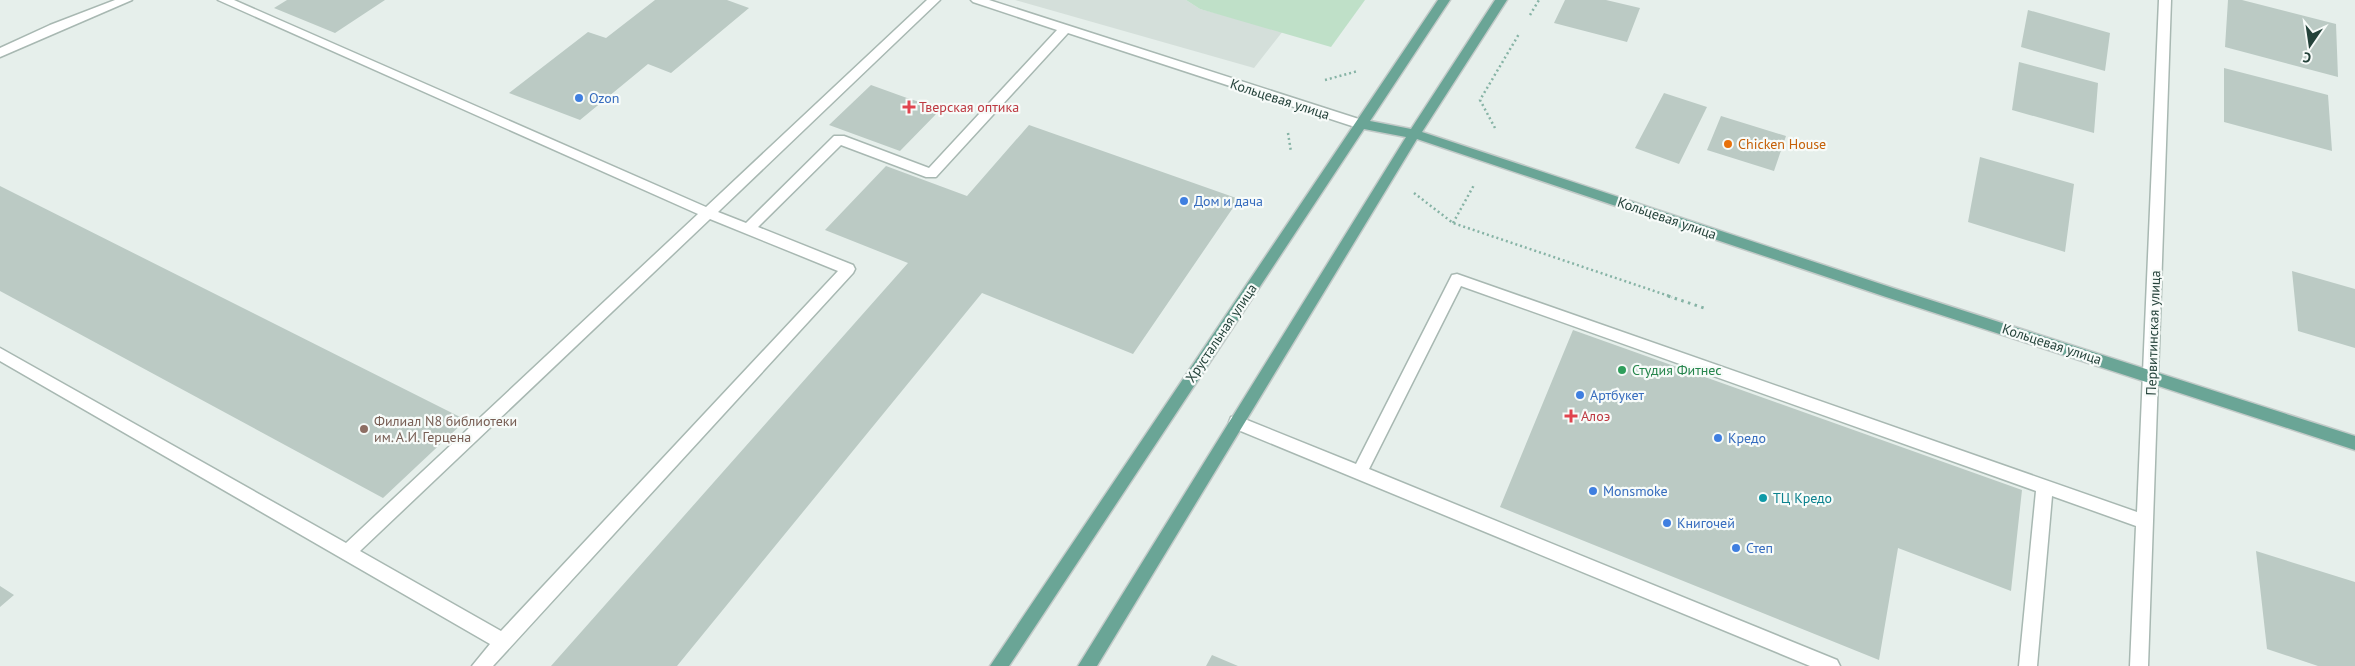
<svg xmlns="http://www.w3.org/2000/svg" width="2355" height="666" font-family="'PT Sans',sans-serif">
  <rect width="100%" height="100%" fill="#e6efeb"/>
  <path fill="#d4dfda" d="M 1015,0 L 1186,0 L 1200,9 L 1283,31 L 1254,68 Z"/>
  <path fill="#bfe0c8" d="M 1186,0 L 1365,0 L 1331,47 L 1200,9 Z"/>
  <path fill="#bbcac4" d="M 287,0 L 385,0 L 335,33 L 274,8 Z
    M 655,0 L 727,0 L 749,8 L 671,73 L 648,64 L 580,120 L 509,93 L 588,32 L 606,38 Z
    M 1565,0 L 1606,0 L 1640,8 L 1627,42 L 1554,23 Z
    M 2228,0 L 2242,0 L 2336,24 L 2338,77 L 2225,47 Z
    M 2028,10 L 2110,33 L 2105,71 L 2021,47 Z
    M 2019,62 L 2098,83 L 2094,133 L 2012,110 Z
    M 2224,68 L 2328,95 L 2332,151 L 2224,122 Z
    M 871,85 L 907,98 L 941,109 L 900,151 L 829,125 Z
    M 1664,93 L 1707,107 L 1679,164 L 1635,148 Z
    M 1721,116 L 1786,136 L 1774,171 L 1707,150 Z
    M 1029,125 L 1239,199 L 1133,354 L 982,293 L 677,666 L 551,666 L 908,263 L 825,230 L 886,166 L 967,196 Z
    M 1980,157 L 2074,184 L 2065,252 L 1968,222 Z
    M 0,186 L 466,420 L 383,498 L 0,291 Z
    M 2292,271 L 2355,289 L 2355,348 L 2298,331 Z
    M 1573,330 L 2022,490 L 2011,591 L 1898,548 L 1879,660 L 1500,507 Z
    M 2256,551 L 2355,582 L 2355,666 L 2318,666 L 2267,649 Z
    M 0,586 L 14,595 L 0,607 Z
    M 1212,655 L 1238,666 L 1206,666 Z"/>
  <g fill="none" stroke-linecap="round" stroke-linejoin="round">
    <defs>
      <path id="minor" d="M 115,0 L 132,0 L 0,57 L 0,48 L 50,25 Z
        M 218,0 L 234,0 L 706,207 L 927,0 L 940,0 L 718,212 L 746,223 L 834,136 L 844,136 L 929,168 L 1057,30 L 973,2 L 971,0 L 989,0 L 1365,121 L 1366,124 L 1365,127 L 1355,127 L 1068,33 L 936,177 L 926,177 L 841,145 L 758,227 L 853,265 L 855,269 L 853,273 L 493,666 L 472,666 L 490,644 L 0,361 L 0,348 L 346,543 L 698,214 ZM 710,219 L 838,271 L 501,631 L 360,551 Z
        M 2159,0 L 2171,0 L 2148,666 L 2130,666 L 2136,526 L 2052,496 L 2037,666 L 2019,666 L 2036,491 L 1461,286 L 1369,469 L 1837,660 L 1840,666 L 1810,666 L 1231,427 L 1229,422 L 1231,417 L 1237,416 L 1356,464 L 1450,279 L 1452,275 L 1457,274 L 2137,512 Z"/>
      <path id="major" d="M 1438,0 L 1450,0 L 1370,121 L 1411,129 L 1495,0 L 1507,0 L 1422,132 L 1896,289 L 2355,436 L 2355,450 L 1886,297 L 1417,139 L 1097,666 L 1078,666 L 1406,137 L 1364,129 L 1009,666 L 990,666 Z"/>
    </defs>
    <use href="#minor" stroke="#a8b8b2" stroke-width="3"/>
    <use href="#major" stroke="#c2cac8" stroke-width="3"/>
    <path stroke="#86b3a5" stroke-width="2.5" stroke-dasharray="2 3" stroke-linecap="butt" d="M 1530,15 L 1539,0
      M 1325,80 L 1358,71
      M 1495,128 L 1480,100 L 1519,34
      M 1288,133 L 1291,152
      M 1414,193 L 1453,223 L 1672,297
      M 1453,223 L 1474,185"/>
    <path stroke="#86b3a5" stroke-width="3" stroke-dasharray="2.5 4.5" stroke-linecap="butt" d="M 1668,296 L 1707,309"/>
    <use href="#minor" fill="#fff" fill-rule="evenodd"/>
    <use href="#major" fill="#6aa596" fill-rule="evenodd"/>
  </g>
  <g fill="#3f7fe0" stroke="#f7fbf9" stroke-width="2">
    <circle cx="579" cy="98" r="5"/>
    <circle cx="1184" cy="201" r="5"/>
    <circle cx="1580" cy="395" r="5"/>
    <circle cx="1718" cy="438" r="5"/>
    <circle cx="1593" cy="491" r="5"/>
    <circle cx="1667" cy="523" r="5"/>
    <circle cx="1736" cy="548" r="5"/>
  </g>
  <g fill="#e0444e" stroke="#f7fbf9" stroke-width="2">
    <path d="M906.5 99.5h5v5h5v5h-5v5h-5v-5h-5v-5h5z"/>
    <path d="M1568.5 408.5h5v5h5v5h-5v5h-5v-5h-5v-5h5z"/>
  </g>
  <circle fill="#e8710a" stroke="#f7fbf9" stroke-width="2" cx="1728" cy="144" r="5"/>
  <circle fill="#2e9e5b" stroke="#f7fbf9" stroke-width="2" cx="1622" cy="370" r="5"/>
  <circle fill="#8d6e63" stroke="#f7fbf9" stroke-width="2" cx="364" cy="429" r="5"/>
  <circle fill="#0f9aa8" stroke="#f7fbf9" stroke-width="2" cx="1763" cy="498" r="5"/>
  <g text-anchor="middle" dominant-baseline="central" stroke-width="4.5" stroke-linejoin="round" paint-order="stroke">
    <g font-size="14" fill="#366cbe" stroke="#f7fbf9" text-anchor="start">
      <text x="589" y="98">Ozon</text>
      <text x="1194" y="201">Дом и дача</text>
      <text x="1590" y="395">Артбукет</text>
      <text x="1728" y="438">Кредо</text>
      <text x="1603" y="491">Monsmoke</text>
      <text x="1677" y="523">Книгочей</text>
      <text x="1746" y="548">Степ</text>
    </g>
    <g font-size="14" fill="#24423a" stroke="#f7fbf9">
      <text transform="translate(1280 99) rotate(18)">Кольцевая улица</text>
      <text transform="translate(1667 218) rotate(19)">Кольцевая улица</text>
      <text transform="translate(1221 333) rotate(-56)">Хрустальная улица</text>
      <text transform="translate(2153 333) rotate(-88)">Первитинская улица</text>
      <text transform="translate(2052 344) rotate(18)">Кольцевая улица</text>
    </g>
    <g font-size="14" fill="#be3a42" stroke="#f7fbf9" text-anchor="start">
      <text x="919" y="107">Тверская оптика</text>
      <text x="1581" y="416">Алоэ</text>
    </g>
    <g font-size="14" fill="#c56008" stroke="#f7fbf9" text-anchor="start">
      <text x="1738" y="144">Chicken House</text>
    </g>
    <g font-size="14" fill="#27864d" stroke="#f7fbf9" text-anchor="start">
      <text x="1632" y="370">Студия Фитнес</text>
    </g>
    <g font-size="14" fill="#785e54" stroke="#f7fbf9" text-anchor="start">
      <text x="374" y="421">Филиал N8 библиотеки<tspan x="374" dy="16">им. А.И. Герцена</tspan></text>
    </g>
    <g font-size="14" fill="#0d838f" stroke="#f7fbf9" text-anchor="start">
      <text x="1773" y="498">ТЦ Кредо</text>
    </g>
  </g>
  <g transform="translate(2310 45) rotate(193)" stroke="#f7fbf9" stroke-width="4" paint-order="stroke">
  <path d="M0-4L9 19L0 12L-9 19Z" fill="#24423a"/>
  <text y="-8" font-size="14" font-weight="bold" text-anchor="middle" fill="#24423a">С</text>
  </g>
</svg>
